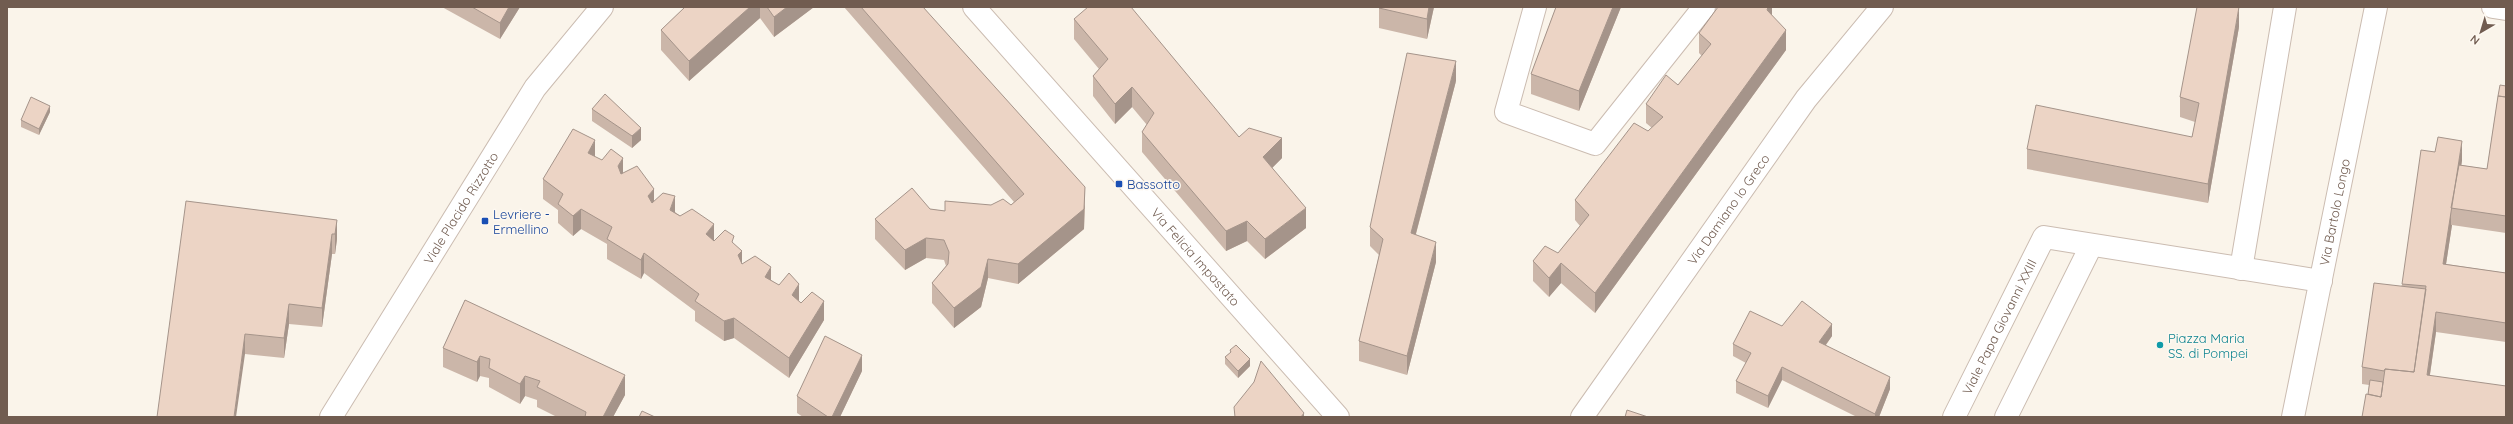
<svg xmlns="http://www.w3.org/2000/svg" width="2513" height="424" font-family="Quicksand,sans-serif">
  <rect width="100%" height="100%" fill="#faf4ea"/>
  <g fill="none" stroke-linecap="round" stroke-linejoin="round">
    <defs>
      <g id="minor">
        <path id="s1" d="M 974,7 L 1338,417"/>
        <path d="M 1535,7 L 1506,112 L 1595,144 L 1704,7"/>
        <path d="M 2493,7 L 2506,9"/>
        <path d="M 2241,269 L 2285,7"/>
        <path id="s2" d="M 1582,417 L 1806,99 L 1882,7"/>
        <path id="s3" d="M 1954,417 L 2044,237 L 2321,281"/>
        <path d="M 2006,417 L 2091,246"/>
        <path id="s4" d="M 2293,417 L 2376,7"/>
      </g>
      <g id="tertiary">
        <path id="s5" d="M 331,417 L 535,88 L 602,7"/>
      </g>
    </defs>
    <use href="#minor" stroke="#cbbcb1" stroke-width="24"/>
    <use href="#tertiary" stroke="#cbbcb1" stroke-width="24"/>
    <use href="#minor" stroke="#fff" stroke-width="22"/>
    <use href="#tertiary" stroke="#fff" stroke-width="22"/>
  </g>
  <path fill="#cbb6a9" d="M 442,7 L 520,7 L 500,39 Z
    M 685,7 L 814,7 L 774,37 L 760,18 L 689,81 L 661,50 L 661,30 Z
    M 844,7 L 923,7 L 1085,206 L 1084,229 L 1018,284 L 988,278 L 981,307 L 954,328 L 932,303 L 932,283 L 946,266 L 944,260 L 926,258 L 905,270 L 875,239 L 875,219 L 930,209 L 945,211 L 991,205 L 1011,205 L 1014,202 Z
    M 1379,7 L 1434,7 L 1427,39 L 1379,28 Z
    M 1556,7 L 1621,7 L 1579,111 L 1531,94 L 1531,74 Z
    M 1772,7 L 1772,16 L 1786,50 L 1595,313 L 1561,283 L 1549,297 L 1533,281 L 1533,261 L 1558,253 L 1580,226 L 1575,220 L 1575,200 L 1652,128 L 1646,123 L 1646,104 L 1678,85 L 1702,56 L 1699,53 L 1699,33 Z
    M 1074,19 L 1239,137 L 1282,158 L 1272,168 L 1306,228 L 1265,259 L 1247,241 L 1226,251 L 1142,152 L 1142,132 L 1147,125 L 1132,107 L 1115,124 L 1093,96 L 1093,76 L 1099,69 L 1074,39 Z
    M 2239,27 L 2208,203 L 2027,169 L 2027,149 L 2192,137 L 2195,122 L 2180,117 L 2180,97 Z
    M 1456,81 L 1416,234 L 1436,262 L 1407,375 L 1359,361 L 1359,341 L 1379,255 L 1370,246 L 1370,227 Z
    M 2506,86 L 2506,233 L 2452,225 L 2446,264 L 2506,273 L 2506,342 L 2436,332 L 2430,375 L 2368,394 L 2369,385 L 2362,384 L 2362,367 L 2462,161 L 2461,165 L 2487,169 L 2498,96 Z
    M 592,109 L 641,140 L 632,148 L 592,121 Z
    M 50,112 L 39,135 L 21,127 L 21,120 Z
    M 595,157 L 623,173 L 654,201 L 675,212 L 714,240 L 734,244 L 742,251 L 742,264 L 771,280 L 824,320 L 789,378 L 734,338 L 724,341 L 695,321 L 695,311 L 644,273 L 641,279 L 607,259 L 607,244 L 581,229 L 573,236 L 558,223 L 558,210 L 543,199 L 543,179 Z
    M 337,220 L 337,239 L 335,254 L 332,254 L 322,327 L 289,324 L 284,358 L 245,354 L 157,417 Z
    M 465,300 L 625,395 L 613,417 L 557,417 L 537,407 L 537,400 L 525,396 L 520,404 L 489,387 L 489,378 L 480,376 L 477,382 L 443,367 L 443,348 Z
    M 1782,326 L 1832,336 L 1826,345 L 1890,389 L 1879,417 L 1857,417 L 1782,380 L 1768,408 L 1736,393 L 1736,381 L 1746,363 L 1733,356 L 1733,344 Z
    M 1230,350 L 1250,366 L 1238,378 L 1225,364 L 1225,357 L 1230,353 Z
    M 862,371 L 840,417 L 803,417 L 797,413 L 797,396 Z"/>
  <path fill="#a5948a" d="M 509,7 L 520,7 L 500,39 L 500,23 Z
    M 750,7 L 760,7 L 760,18 L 689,81 L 689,61 Z
    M 787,7 L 814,7 L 774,37 L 774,17 Z
    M 1429,7 L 1434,7 L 1427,39 L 1427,19 Z
    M 1613,7 L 1621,7 L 1579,111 L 1579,91 Z
    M 1768,7 L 1772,7 L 1772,18 L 1767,10 Z
    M 2239,7 L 2239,27 L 2208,203 L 2208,184 Z
    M 1786,30 L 1786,50 L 1595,313 L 1595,293 Z
    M 1456,61 L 1456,81 L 1411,252 L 1411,233 Z
    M 1132,87 L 1132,107 L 1115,124 L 1115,104 Z
    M 50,106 L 50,112 L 39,135 L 39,129 Z
    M 641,128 L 641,140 L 632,148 L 632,136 Z
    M 1282,138 L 1282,158 L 1263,177 L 1263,157 Z
    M 595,140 L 595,160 L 588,153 Z
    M 2462,141 L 2462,161 L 2454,209 L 2451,208 Z
    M 623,158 L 623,178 L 618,186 L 618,166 Z
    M 1085,187 L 1084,229 L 1018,284 L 1018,264 Z
    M 654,189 L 654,209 L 648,196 Z
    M 675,196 L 675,216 L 670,210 Z
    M 1306,208 L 1306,228 L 1265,259 L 1265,239 Z
    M 581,209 L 581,229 L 573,236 L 573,216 Z
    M 2451,209 L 2451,225 L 2452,225 L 2443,284 L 2443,264 Z
    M 337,220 L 337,239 L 335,254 L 335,234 Z
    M 1247,221 L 1247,241 L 1226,251 L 1226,231 Z
    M 714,224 L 714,244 L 706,234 Z
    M 332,234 L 332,254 L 322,327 L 322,308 Z
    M 926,238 L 926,258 L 905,270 L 905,250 Z
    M 1436,242 L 1436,262 L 1407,375 L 1407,356 Z
    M 742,251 L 742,271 L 738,255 Z
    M 644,253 L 644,273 L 641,279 L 641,260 Z
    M 988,259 L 988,278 L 981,307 L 954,328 L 954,308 Z
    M 1561,263 L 1561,283 L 1549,297 L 1549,278 Z
    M 771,267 L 771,287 L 765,277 Z
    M 799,284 L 799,304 L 792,295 Z
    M 824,301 L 824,320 L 789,378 L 789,358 Z
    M 289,304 L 289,324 L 284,358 L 284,338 Z
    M 2436,312 L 2436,332 L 2427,394 L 2427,375 Z
    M 734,318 L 734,338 L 724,341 L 724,321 Z
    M 1832,324 L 1832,336 L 1819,354 L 1819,342 Z
    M 245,334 L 245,354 L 236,417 L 234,417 Z
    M 862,355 L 862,371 L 840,417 L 832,417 Z
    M 480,356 L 480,376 L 477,382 L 477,362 Z
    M 1250,359 L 1250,366 L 1238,378 L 1238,371 Z
    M 1782,367 L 1782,380 L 1768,408 L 1768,396 Z
    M 625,375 L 625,395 L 613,417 L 603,417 Z
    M 525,376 L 525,396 L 520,404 L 520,384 Z
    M 1890,377 L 1890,389 L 1879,417 L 1875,417 L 1875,414 Z
    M 1304,413 L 1304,417 L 1301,417 Z"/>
  <path fill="#ecd4c5" stroke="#a5948a" d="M 472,7 L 509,7 L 500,23 Z
    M 685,7 L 750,7 L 689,61 L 661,30 Z
    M 767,7 L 787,7 L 774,17 Z
    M 861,7 L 923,7 L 1085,187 L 1084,209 L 1018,264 L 988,259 L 981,287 L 954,308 L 932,283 L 948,264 L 949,252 L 944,240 L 926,238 L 905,250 L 875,219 L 912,188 L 930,209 L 945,211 L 945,201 L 991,205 L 1003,199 L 1011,205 L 1024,194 Z
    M 1088,7 L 1131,7 L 1239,137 L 1249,128 L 1282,138 L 1263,157 L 1306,208 L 1265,239 L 1247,221 L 1226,231 L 1142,132 L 1154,113 L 1132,87 L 1115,104 L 1093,76 L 1108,59 L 1074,19 Z
    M 1379,7 L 1429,7 L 1427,19 L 1379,8 Z
    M 1556,7 L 1613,7 L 1579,91 L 1531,74 Z
    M 1718,7 L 1768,7 L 1767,10 L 1786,30 L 1595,293 L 1561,263 L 1549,278 L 1533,261 L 1545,246 L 1558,253 L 1589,215 L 1575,200 L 1634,123 L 1648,131 L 1663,117 L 1646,104 L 1666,75 L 1678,85 L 1711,44 L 1699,33 Z
    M 2197,7 L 2239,7 L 2208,184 L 2027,149 L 2036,105 L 2192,137 L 2199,103 L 2180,97 Z
    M 1407,53 L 1456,61 L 1411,233 L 1436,242 L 1407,356 L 1359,341 L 1383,239 L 1370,227 Z
    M 2500,85 L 2506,86 L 2506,97 L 2498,96 Z
    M 605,94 L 641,128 L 632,136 L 592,109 Z
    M 2498,96 L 2506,97 L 2506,216 L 2451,208 L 2459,165 L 2487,169 Z
    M 31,97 L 50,106 L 39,129 L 21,120 Z
    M 573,129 L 595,140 L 588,153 L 602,160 L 611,149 L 623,158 L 618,166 L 621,174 L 637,166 L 654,189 L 648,196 L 652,203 L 663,193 L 675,196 L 670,210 L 680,216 L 692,209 L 714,224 L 706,234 L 714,241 L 725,230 L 734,236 L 732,242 L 742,251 L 738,255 L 742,264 L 755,256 L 771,267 L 765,277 L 779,285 L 789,273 L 799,284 L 792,295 L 801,303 L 812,292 L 824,301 L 789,358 L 734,318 L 724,321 L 695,301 L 699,294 L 644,253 L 641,260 L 607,239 L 612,227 L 581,209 L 573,216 L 558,204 L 563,194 L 543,179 Z
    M 2438,137 L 2462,141 L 2443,264 L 2506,273 L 2506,323 L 2436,312 L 2427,375 L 2506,386 L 2506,417 L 2362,417 L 2366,394 L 2381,397 L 2385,369 L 2414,372 L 2426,286 L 2402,284 L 2421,150 L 2435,152 Z
    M 186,201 L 337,220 L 335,234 L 332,234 L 322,308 L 289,304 L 284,338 L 245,334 L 234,417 L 157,417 Z
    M 2374,283 L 2426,289 L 2414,372 L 2385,369 L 2384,371 L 2362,367 Z
    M 465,300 L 625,375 L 603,417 L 585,417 L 586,412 L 537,387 L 540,381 L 525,376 L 520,384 L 489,368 L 490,359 L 480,356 L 477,362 L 443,348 Z
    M 1802,301 L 1832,324 L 1819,342 L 1890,377 L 1875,414 L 1782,367 L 1768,396 L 1736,381 L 1751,353 L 1733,344 L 1750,311 L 1782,326 Z
    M 825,336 L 862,355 L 832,417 L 828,417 L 797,396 Z
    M 1236,345 L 1250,359 L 1238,371 L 1225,357 L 1231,352 L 1230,350 Z
    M 1261,361 L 1304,413 L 1301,417 L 1235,417 L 1234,407 L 1254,382 Z
    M 2370,380 L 2383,382 L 2381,397 L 2368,394 Z
    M 1627,410 L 1648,417 L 1625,417 Z
    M 642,411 L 655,417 L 639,417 Z"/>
  <g fill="#1a4fb4" stroke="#fdf8f0" stroke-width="1.5">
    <rect x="1115" y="180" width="8" height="8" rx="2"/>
    <rect x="481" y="217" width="8" height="8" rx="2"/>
  </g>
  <circle fill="#0f9aa8" stroke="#fdf8f0" stroke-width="1.5" cx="2160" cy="345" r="4"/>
  <g text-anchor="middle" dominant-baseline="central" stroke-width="3" stroke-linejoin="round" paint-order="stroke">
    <g font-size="13" fill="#164399" stroke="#fdf8f0" text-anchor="start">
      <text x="1127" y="184">Bassotto</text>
      <text x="493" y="214">Levriere -<tspan x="493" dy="15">Ermellino</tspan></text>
    </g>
    <g font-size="13" fill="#715c50" stroke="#fdf8f0">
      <text stroke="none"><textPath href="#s5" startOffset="246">Viale Placido Rizzotto</textPath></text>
      <text stroke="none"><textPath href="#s2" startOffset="254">Via Damiano lo Greco</textPath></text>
      <text stroke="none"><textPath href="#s4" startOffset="209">Via Bartolo Longo</textPath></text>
      <text stroke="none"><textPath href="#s1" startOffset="334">Via Felicia Impastato</textPath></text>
      <text stroke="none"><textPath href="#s3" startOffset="101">Viale Papa Giovanni XXIII</textPath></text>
    </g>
    <g font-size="13" fill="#0d838f" stroke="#fdf8f0" text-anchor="start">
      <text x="2168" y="338">Piazza Maria<tspan x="2168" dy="15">SS. di Pompei</tspan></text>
    </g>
  </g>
  <rect width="2513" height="424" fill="none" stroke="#715c50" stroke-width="16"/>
  <g transform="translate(2481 32) rotate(218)" stroke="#fdf8f0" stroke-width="3" paint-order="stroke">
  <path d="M0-3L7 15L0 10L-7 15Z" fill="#715c50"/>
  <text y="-6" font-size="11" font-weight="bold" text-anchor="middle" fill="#715c50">N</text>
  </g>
</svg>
